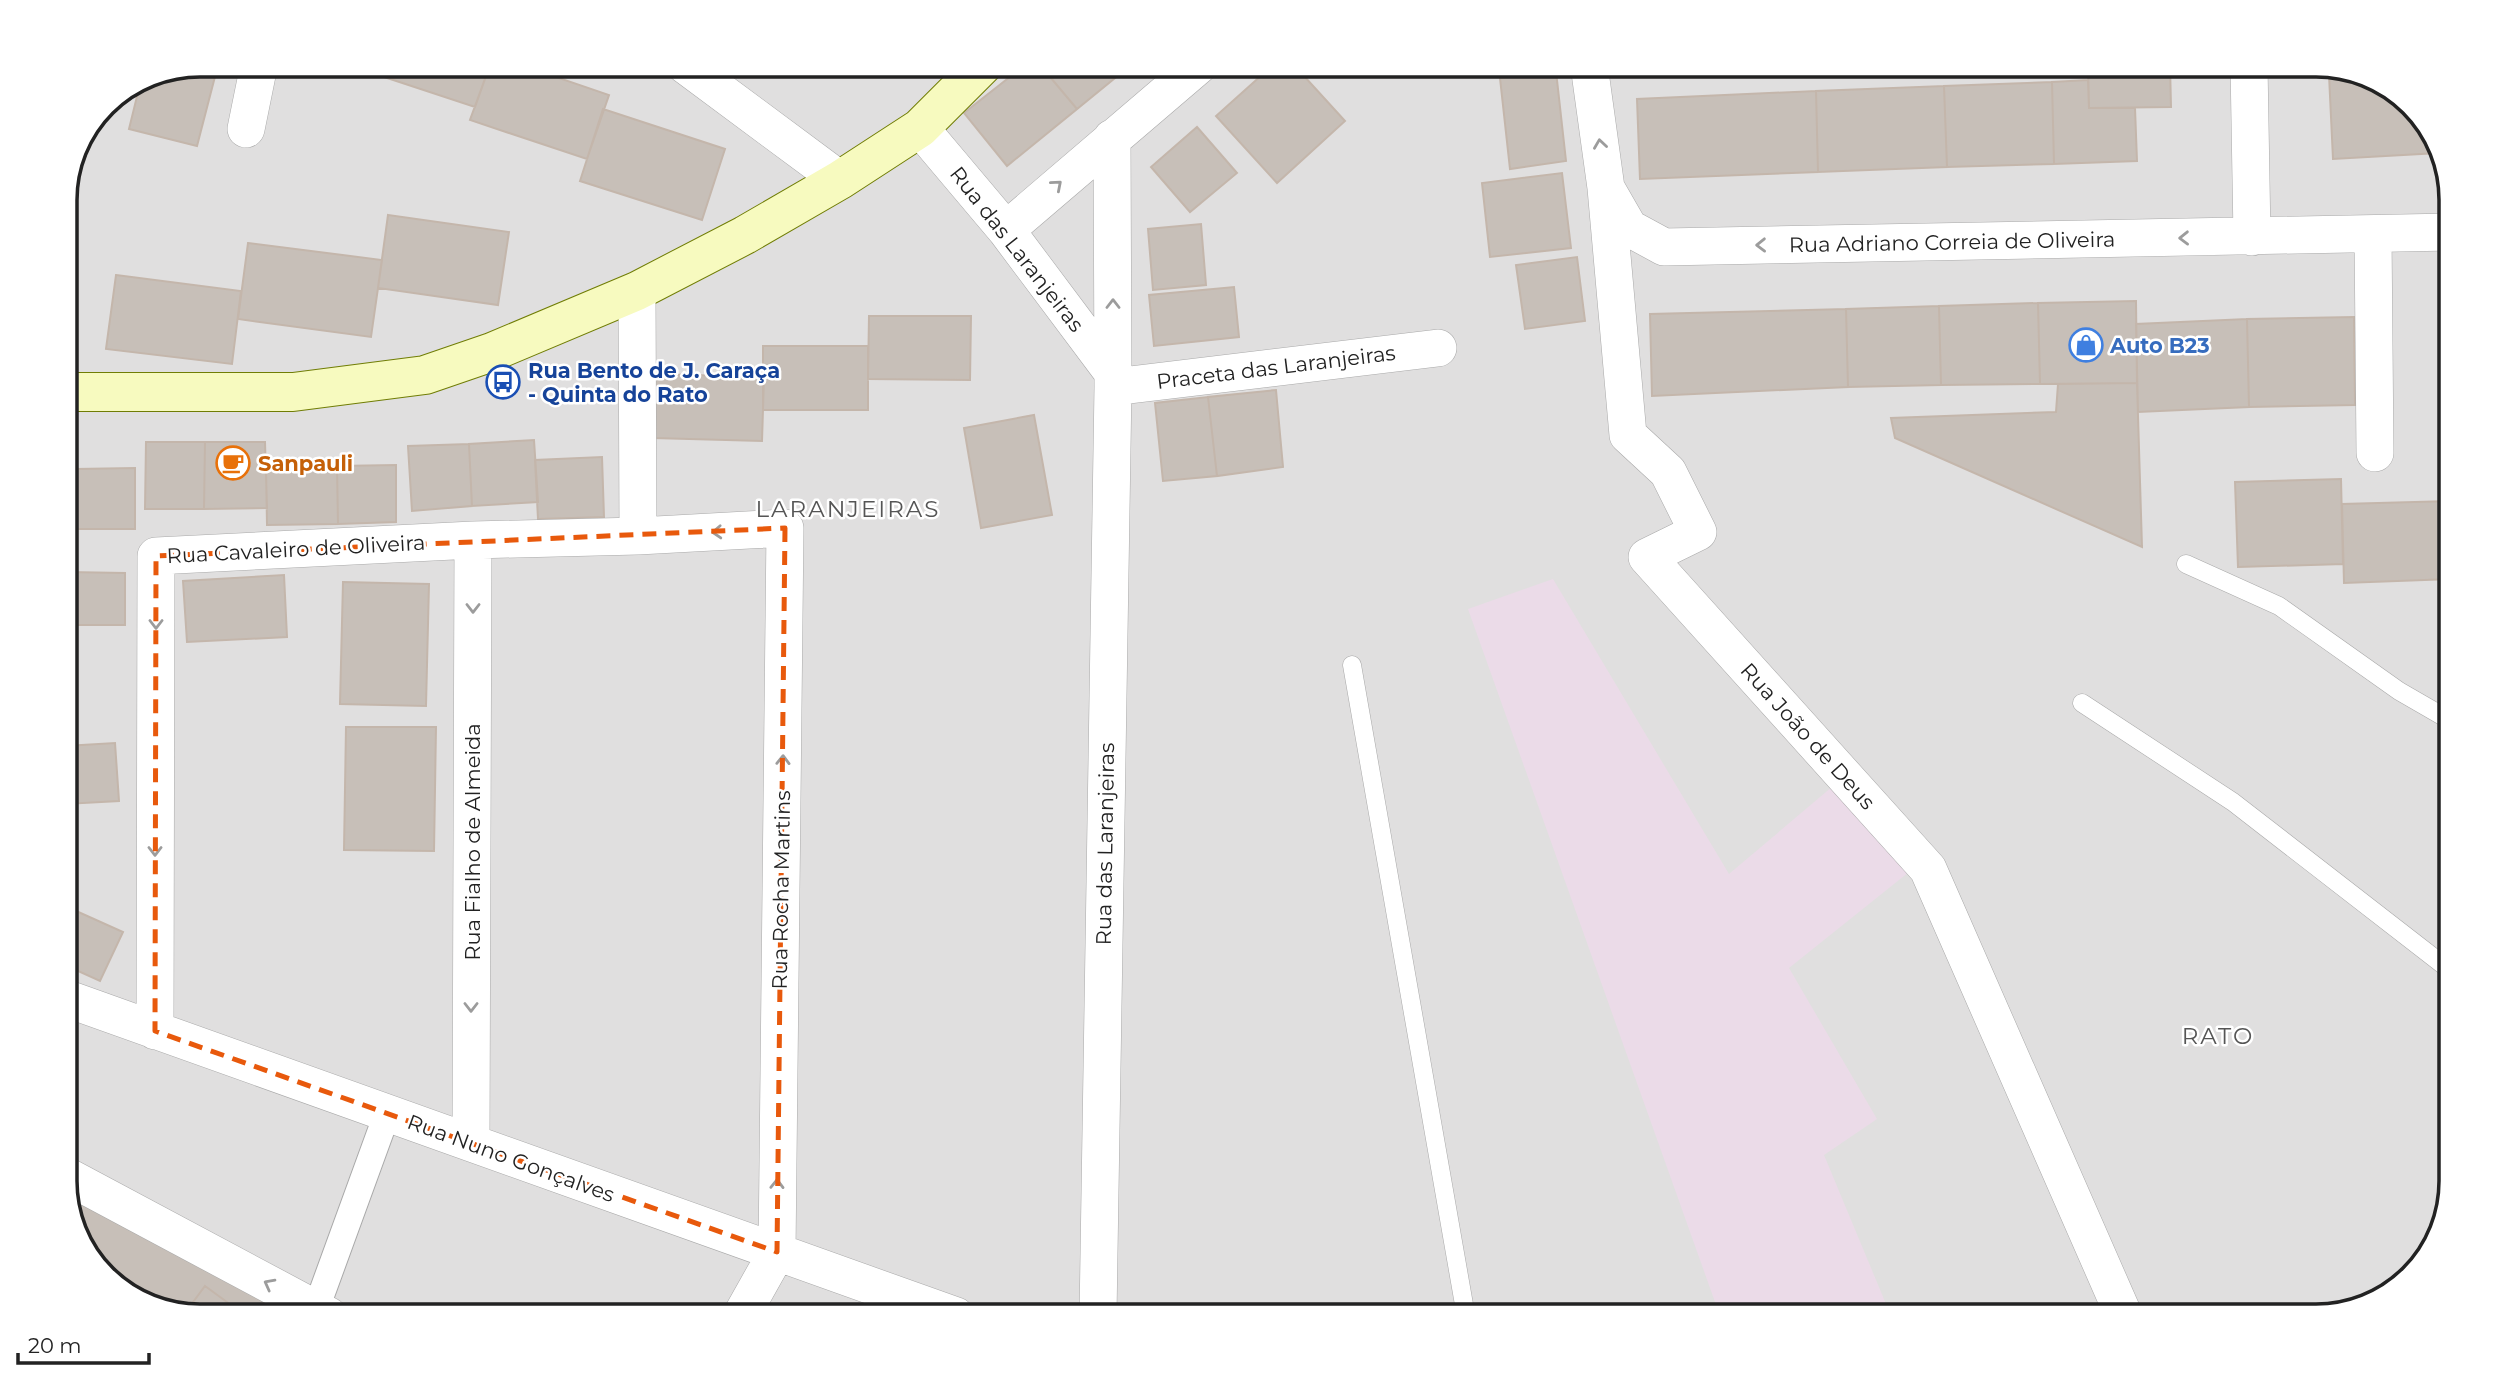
<svg xmlns="http://www.w3.org/2000/svg" width="2516" height="1381" font-family="Montserrat,sans-serif">
  <rect width="100%" height="100%" fill="#f2efe9"/>
  <path fill="#e0dfdf" d="M 200,65 L 2316,65 L 2376,79 L 2429,125 L 2451,191 L 2451,1181 L 2437,1241 L 2384,1298 L 2317,1316 L 301,1316 L 65,1189 L 65,191 L 105,104 L 148,75 Z"/>
  <path fill="#ebdbe8" d="M 1553,579 L 1729,874 L 1839,781 L 1914,868 L 1789,968 L 1877,1119 L 1824,1155 L 1891,1316 L 1720,1316 L 1468,609 Z"/>
  <path fill="#c7bfb8" stroke="#c4b6ab" stroke-width="2" d="M 200,65 L 218,65 L 197,146 L 129,129 L 141,80 L 148,75 Z
    M 361,65 L 490,65 L 475,107 L 360,69 Z
    M 490,65 L 521,65 L 609,95 L 587,159 L 470,120 Z
    M 1025,65 L 1040,65 L 1077,109 L 1007,166 L 964,113 Z
    M 1040,65 L 1131,65 L 1077,109 Z
    M 1273,65 L 1294,65 L 1345,121 L 1277,183 L 1216,116 Z
    M 2088,65 L 2170,65 L 2171,107 L 2089,108 Z
    M 1556,71 L 1566,161 L 1510,169 L 1500,78 Z
    M 2356,74 L 2376,79 L 2429,125 L 2438,153 L 2333,159 L 2329,75 Z
    M 2088,80 L 2089,108 L 2135,108 L 2137,161 L 2054,164 L 2052,82 Z
    M 2052,82 L 2054,164 L 1947,167 L 1944,86 Z
    M 1944,86 L 1947,167 L 1818,172 L 1816,91 Z
    M 1816,91 L 1818,172 L 1640,179 L 1637,99 Z
    M 603,109 L 725,149 L 702,220 L 580,181 Z
    M 1197,127 L 1237,173 L 1190,212 L 1151,167 Z
    M 1562,173 L 1571,248 L 1490,257 L 1482,183 Z
    M 388,215 L 509,232 L 498,305 L 378,288 Z
    M 1201,224 L 1206,285 L 1153,290 L 1148,229 Z
    M 248,243 L 382,260 L 371,337 L 238,319 Z
    M 1577,257 L 1585,321 L 1525,329 L 1516,265 Z
    M 116,275 L 241,291 L 232,364 L 106,349 Z
    M 1234,287 L 1239,337 L 1154,346 L 1149,295 Z
    M 2136,301 L 2137,383 L 2040,384 L 2038,303 Z
    M 2038,303 L 2040,384 L 1941,385 L 1939,306 Z
    M 1939,306 L 1941,385 L 1848,387 L 1846,309 Z
    M 1846,309 L 1848,387 L 1652,396 L 1650,314 Z
    M 869,316 L 971,316 L 970,380 L 868,379 Z
    M 2354,317 L 2355,405 L 2249,407 L 2247,319 Z
    M 2247,319 L 2249,407 L 2138,412 L 2136,324 Z
    M 763,346 L 868,346 L 868,410 L 763,410 Z
    M 655,374 L 764,377 L 762,441 L 653,438 Z
    M 2137,383 L 2142,547 L 1895,438 L 1891,418 L 2056,412 L 2058,384 Z
    M 1276,390 L 1283,467 L 1217,476 L 1208,397 Z
    M 1208,397 L 1217,476 L 1163,481 L 1155,403 Z
    M 1034,415 L 1052,515 L 981,528 L 964,428 Z
    M 534,440 L 538,502 L 472,506 L 469,444 Z
    M 146,442 L 205,442 L 204,509 L 145,509 Z
    M 205,442 L 265,442 L 267,508 L 204,509 Z
    M 469,444 L 472,506 L 412,511 L 408,446 Z
    M 602,457 L 604,517 L 538,519 L 535,460 Z
    M 396,465 L 396,522 L 338,524 L 337,466 Z
    M 337,466 L 338,524 L 267,525 L 266,467 Z
    M 135,468 L 135,529 L 76,529 L 76,469 Z
    M 2341,479 L 2343,564 L 2238,567 L 2235,482 Z
    M 2451,501 L 2451,579 L 2344,583 L 2342,504 Z
    M 67,572 L 125,573 L 125,625 L 67,625 Z
    M 284,575 L 287,637 L 187,642 L 183,581 Z
    M 343,582 L 429,584 L 426,706 L 340,704 Z
    M 346,727 L 436,727 L 434,851 L 344,850 Z
    M 115,743 L 119,801 L 65,804 L 65,746 Z
    M 65,906 L 123,932 L 100,981 L 65,965 Z
    M 65,1191 L 301,1316 L 200,1316 L 140,1302 L 87,1256 Z
    M 205,1286 L 246,1316 L 200,1316 L 185,1313 Z"/>
  <g fill="none" stroke-linecap="round" stroke-linejoin="round">
    <defs>
      <path id="service" d="M 2186,564 L 2279,606 L 2399,691 L 2451,721
        M 1352,665 L 1466,1316
        M 2082,703 L 2233,802 L 2451,971"/>
      <path id="pedestrian" d="M 316,1309 L 387,1114"/>
      <path id="minor" d="M 685,65 L 840,180
        M 1589,65 L 1606,188 L 1629,228 L 1664,247 L 2451,232
        M 2249,65 L 2252,237
        M 920,128 L 1006,230 L 1113,373
        M 246,129 L 259,65
        M 1606,188 L 1628,435 L 1668,472 L 1698,532 L 1647,557 L 1928,869 L 2124,1316
        M 1006,230 L 1199,65
        M 2373,234 L 2375,453
        M 637,291 L 638,536
        M 1113,387 L 1438,348
        M 65,998 L 956,1316
        M 155,1031 L 156,556 L 473,540 L 638,536 L 785,528 L 777,1252 L 741,1316
        M 471,1143 L 473,540
        M 65,1175 L 329,1316
        M 1098,1316 L 1113,387 L 1112,138"/>
      <path id="secondary" d="M 65,392 L 293,392 L 425,375 L 492,352 L 637,291 L 745,235 L 840,180 L 920,128 L 983,65"/>
    </defs>
    <use href="#service" stroke="#a9a9a9" stroke-width="19"/>
    <use href="#pedestrian" stroke="#a9a9a9" stroke-width="28"/>
    <use href="#minor" stroke="#a9a9a9" stroke-width="38"/>
    <use href="#secondary" stroke="#707d05" stroke-width="40"/>
    <use href="#service" stroke="#fff" stroke-width="18"/>
    <use href="#pedestrian" stroke="#fff" stroke-width="26"/>
    <use href="#minor" stroke="#fff" stroke-width="37"/>
    <use href="#secondary" stroke="#f7fabf" stroke-width="38"/>
  </g>
  <defs><path id="oneway-chevron" d="M-2-3.5L2.5 0L-2 3.5" fill="none" stroke-width="1.6" stroke-linecap="round" stroke-linejoin="round" transform="scale(1.75)"/></defs>
  <g stroke="#9c9c9c">
    <use href="#oneway-chevron" transform="translate(1600 144) rotate(-98)"/>
    <use href="#oneway-chevron" transform="translate(1057 185) rotate(-41)"/>
    <use href="#oneway-chevron" transform="translate(2184 238) rotate(179)"/>
    <use href="#oneway-chevron" transform="translate(1761 245) rotate(179)"/>
    <use href="#oneway-chevron" transform="translate(1113 304) rotate(-90)"/>
    <use href="#oneway-chevron" transform="translate(717 532) rotate(177)"/>
    <use href="#oneway-chevron" transform="translate(473 608) rotate(90)"/>
    <use href="#oneway-chevron" transform="translate(156 624) rotate(90)"/>
    <use href="#oneway-chevron" transform="translate(783 760) rotate(-89)"/>
    <use href="#oneway-chevron" transform="translate(155 851) rotate(90)"/>
    <use href="#oneway-chevron" transform="translate(471 1007) rotate(90)"/>
    <use href="#oneway-chevron" transform="translate(777 1184) rotate(-89)"/>
    <use href="#oneway-chevron" transform="translate(269 1284) rotate(-152)"/>
  </g>
  <path fill="none" stroke="#e8590c" stroke-width="5" stroke-dasharray="14 9" stroke-linejoin="round" d="M 785,528 L 777,1252 L 155,1031 L 156,556 Z"/>
  <defs>
    <symbol id="shop-ring" viewBox="-11 -11 22 22"><circle r="9.5" fill="#fff" stroke="#3f7fe0" stroke-width="1.5"/><path d="M-5-2.5h2.3a2.7 3.5 0 0 1 5.4 0H5L5.5 6h-11ZM-1.5-2.5h3a1.5 2.3 0 0 0-3 0Z" fill="#3f7fe0"/></symbol>
    <symbol id="bus-ring" viewBox="-11 -11 22 22"><circle r="9.5" fill="#fff" stroke="#1a4fb4" stroke-width="1.5"/><path d="M-5-6H5V4H4V6H2V4H-2V6H-4V4H-5ZM-3.5-4V0h7V-4ZM-3.5 1.2v1.5H-2V1.2ZM2 1.2v1.5H3.5V1.2Z" fill="#1a4fb4"/></symbol>
    <symbol id="cafe-ring" viewBox="-11 -11 22 22"><circle r="9.5" fill="#fff" stroke="#e8710a" stroke-width="1.5"/><path d="M-5.5-4.5H6V0H3Q3 3.5 0 3.5H-2.5Q-5.5 3.5-5.5 0ZM3-3.2v2h1.7v-2ZM-6 4.5H4V6H-6Z" fill="#e8710a"/></symbol>
  </defs>
  <g fill-rule="evenodd">
    <use href="#shop-ring" x="2067" y="326" width="38" height="38"/>
    <use href="#bus-ring" x="484" y="363" width="38" height="38"/>
    <use href="#cafe-ring" x="214" y="444" width="38" height="38"/>
  </g>
  <g text-anchor="middle" dominant-baseline="central" stroke-width="5" stroke-linejoin="round" paint-order="stroke">
    <g font-size="21" fill="#222" stroke="#fff">
      <text transform="translate(1952 242) rotate(-1)">Rua Adriano Correia de Oliveira</text>
      <text transform="translate(1017 249) rotate(52)">Rua das Laranjeiras</text>
      <text transform="translate(1276 367) rotate(-7)">Praceta das Laranjeiras</text>
      <text transform="translate(296 549) rotate(-3)">Rua Cavaleiro de Oliveira</text>
      <text transform="translate(1808 736) rotate(48)">Rua João de Deus</text>
      <text transform="translate(472 842) rotate(-90)">Rua Fialho de Almeida</text>
      <text transform="translate(1105 844) rotate(-89)">Rua das Laranjeiras</text>
      <text transform="translate(781 890) rotate(-89)">Rua Rocha Martins</text>
      <text transform="translate(511 1158) rotate(20)">Rua Nuno Gonçalves</text>
    </g>
    <g font-size="21" font-weight="bold" fill="#366cbe" stroke="#fff" text-anchor="start">
      <text x="2110" y="345">Auto B23</text>
    </g>
    <g font-size="21" font-weight="bold" fill="#164399" stroke="#fff" text-anchor="start">
      <text x="528" y="370">Rua Bento de J. Caraça<tspan x="528" dy="24">- Quinta do Rato</tspan></text>
    </g>
    <g font-size="21" font-weight="bold" fill="#c56008" stroke="#fff" text-anchor="start">
      <text x="258" y="463">Sanpauli</text>
    </g>
    <g font-size="23" letter-spacing="2" fill="#555" stroke="#fff">
      <text x="848" y="509">LARANJEIRAS</text>
      <text x="2218" y="1036">RATO</text>
    </g>
  </g>
  <path d="M0 0H2516V1381H0ZM200 77H2316A123 123 0 0 1 2439 200V1181A123 123 0 0 1 2316 1304H200A123 123 0 0 1 77 1181V200A123 123 0 0 1 200 77Z" fill="#fff" fill-rule="evenodd"/>
  <path fill="none" stroke="#222" stroke-width="3.5" d="M200 77H2316A123 123 0 0 1 2439 200V1181A123 123 0 0 1 2316 1304H200A123 123 0 0 1 77 1181V200A123 123 0 0 1 200 77Z"/>
  <path d="M18 1353v10h131v-10" fill="none" stroke="#222222" stroke-width="3.5"/>
  <text x="28" y="1353" font-size="21" fill="#222222" stroke="#ffffff" stroke-width="5" paint-order="stroke">20 m</text>
</svg>
